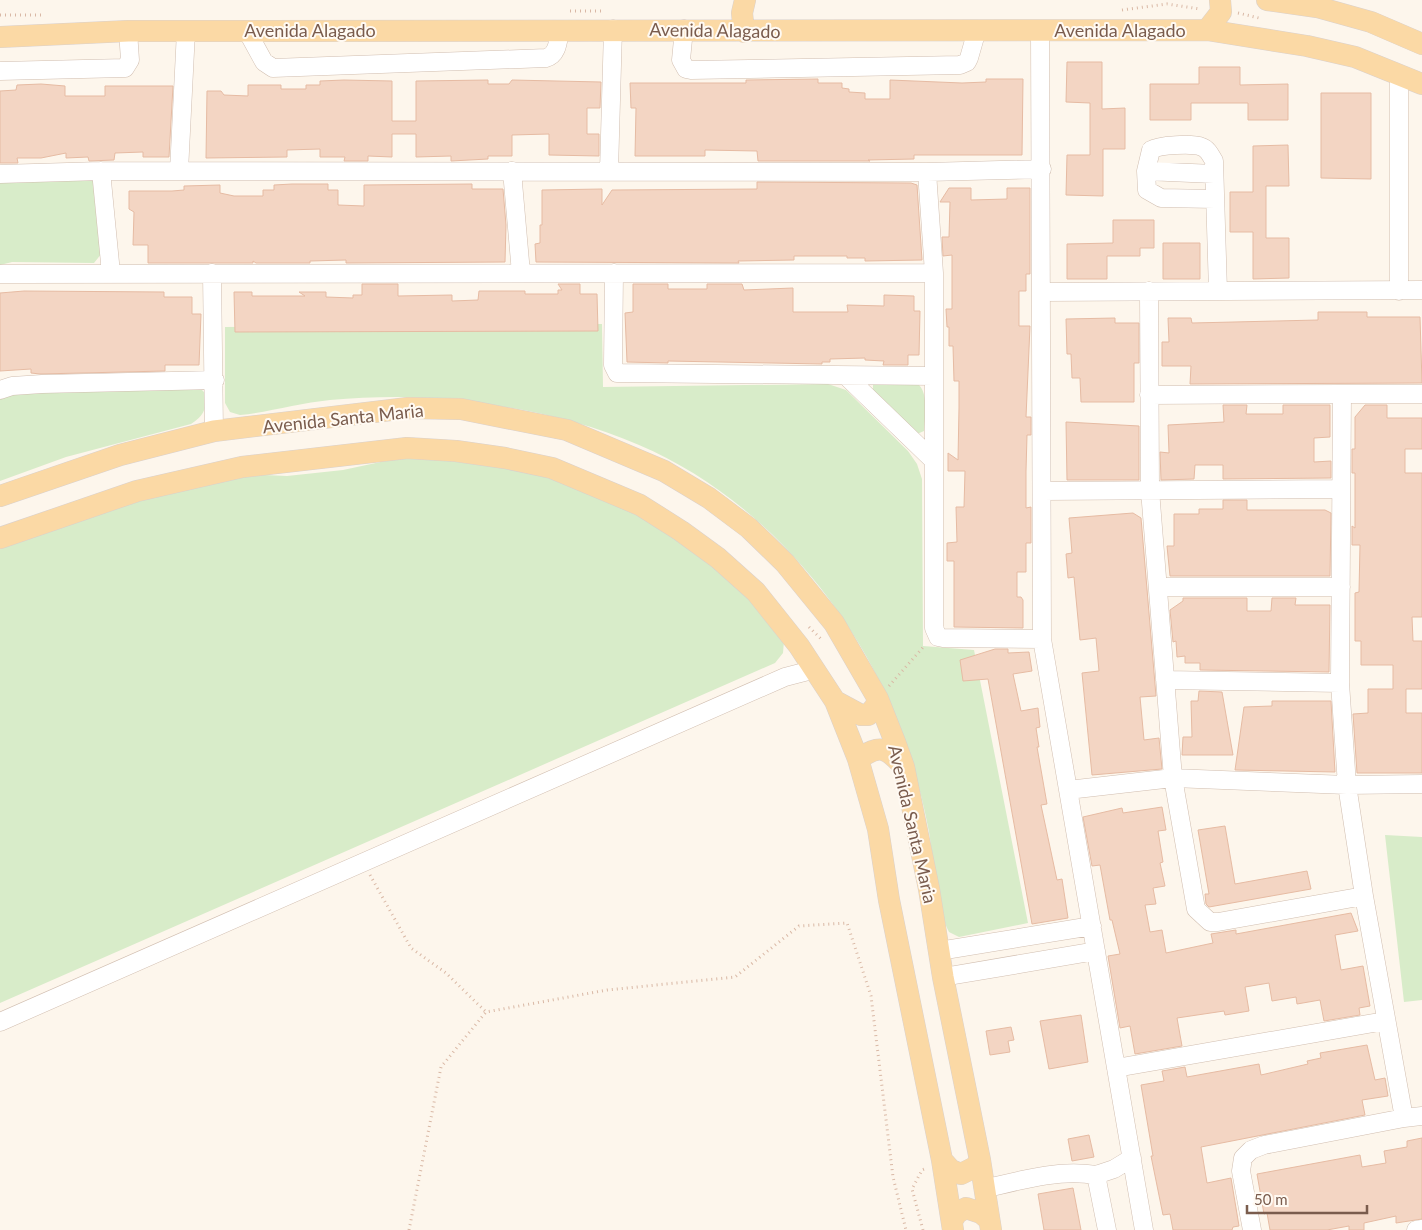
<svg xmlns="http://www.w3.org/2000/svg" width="1422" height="1230" font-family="Lato,sans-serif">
  <rect width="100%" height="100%" fill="#fdf6ec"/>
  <path fill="#d8ecc9" d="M 0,178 L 91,179 L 96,182 L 102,253 L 94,263 L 12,262 L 0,265 Z
    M 602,324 L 603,387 L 828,384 L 846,390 L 908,451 L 917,464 L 922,479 L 923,646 L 974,650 L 1028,923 L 959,937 L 949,932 C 938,912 933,857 929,832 C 921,789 908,746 891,706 C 843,595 752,493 639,445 C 578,419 513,405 447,400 C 430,399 413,397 396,397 C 374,397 352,398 330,400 C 300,403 270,412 240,415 L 230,412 L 225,403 L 225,327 Z
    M 873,383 L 917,383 C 929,392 925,417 924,431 L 917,434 L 873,391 Z
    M 199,387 L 206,394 C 207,408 204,416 191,424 L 66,457 L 0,481 L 0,394 Z
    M 404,457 L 503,465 L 594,491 L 677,535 L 751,596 L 784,641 L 783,653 L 775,663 L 0,1003 L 0,544 L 130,500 L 246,474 L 287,476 L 343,470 Z
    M 1385,835 L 1422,837 L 1422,1000 L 1404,1002 Z"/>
  <path fill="#f3d5c3" stroke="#e6bba3" d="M 1067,62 L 1102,62 L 1102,109 L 1125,108 L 1125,149 L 1103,149 L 1103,196 L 1066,195 L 1067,155 L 1090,155 L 1090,103 L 1066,102 Z
    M 1199,67 L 1240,67 L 1240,85 L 1288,84 L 1288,120 L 1248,120 L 1248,103 L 1191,103 L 1191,120 L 1150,120 L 1150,84 L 1199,84 Z
    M 818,79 L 818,83 L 842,83 L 842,88 L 849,89 L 849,92 L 865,93 L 865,99 L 890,99 L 890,80 L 962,83 L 986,82 L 986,79 L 1023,79 L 1022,155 L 914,155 L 914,159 L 868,160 L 870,161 L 758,161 L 757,151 L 705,150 L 705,156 L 635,156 L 636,108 L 631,108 L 630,83 L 746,83 L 746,80 Z
    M 344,80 L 392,81 L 392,121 L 416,121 L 416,81 L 488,80 L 488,84 L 509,84 L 512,80 L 601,82 L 600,108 L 587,108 L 587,134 L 599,134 L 599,156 L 549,155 L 549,134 L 512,135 L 512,156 L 488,156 L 488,159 L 451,161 L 451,156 L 416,157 L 416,134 L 392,134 L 392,157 L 368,156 L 368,161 L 344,161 L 345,157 L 320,157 L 320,149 L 287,150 L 287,157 L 206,158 L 207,91 L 221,91 L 224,95 L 248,96 L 248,85 L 281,85 L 281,89 L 306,89 L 306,85 L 320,85 L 320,81 Z
    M 41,84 L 65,86 L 65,96 L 105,96 L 105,86 L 173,86 L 169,157 L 143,157 L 143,152 L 115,153 L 114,160 L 89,161 L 88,157 L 66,158 L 66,153 L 41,158 L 17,158 L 18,163 L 0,163 L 0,91 L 16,90 L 17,85 Z
    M 1321,93 L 1371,93 L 1371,179 L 1321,178 Z
    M 1288,145 L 1289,186 L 1266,186 L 1266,238 L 1289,238 L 1289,278 L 1253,279 L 1253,232 L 1230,232 L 1230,192 L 1253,192 L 1253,146 Z
    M 757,182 L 911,183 L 917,185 L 922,260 L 865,261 L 865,258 L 847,258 L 847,256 L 794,256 L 794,260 L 738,261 L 739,263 L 536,262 L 535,244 L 540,243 L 540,225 L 542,225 L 542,190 L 602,189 L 602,205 L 612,190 L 757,189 Z
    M 292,184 L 328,184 L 328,190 L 338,190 L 338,205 L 364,206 L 364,185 L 472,184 L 472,189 L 503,189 L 506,225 L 505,262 L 346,263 L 346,260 L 310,261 L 310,263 L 256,263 L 253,261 L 253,263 L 148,263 L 148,245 L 133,245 L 134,212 L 129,209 L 129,191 L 172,191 L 184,190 L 184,186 L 220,185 L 220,193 L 234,196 L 263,196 L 263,190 L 274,190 L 274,185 Z
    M 949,188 L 971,188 L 971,200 L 1007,199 L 1007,188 L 1030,188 L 1030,274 L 1026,274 L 1026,291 L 1019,291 L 1019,326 L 1030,326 L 1026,417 L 1031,417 L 1031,435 L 1027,435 L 1026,471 L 1026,508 L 1031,507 L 1031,543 L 1026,543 L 1026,572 L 1017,572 L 1017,597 L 1021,597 L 1023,600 L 1023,628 L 954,627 L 954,561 L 947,561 L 947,543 L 957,542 L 956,507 L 964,507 L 965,471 L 948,471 L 948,453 L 958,460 L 959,408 L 959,381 L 954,381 L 953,346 L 949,346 L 949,327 L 947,327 L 946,309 L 952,309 L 952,255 L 943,256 L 942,237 L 949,237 L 950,202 L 940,202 Z
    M 1113,220 L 1154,220 L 1154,248 L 1140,248 L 1140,256 L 1107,256 L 1107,279 L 1067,279 L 1067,244 L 1113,243 Z
    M 1163,243 L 1200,243 L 1200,279 L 1163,279 Z
    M 362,284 L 398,284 L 398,296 L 452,295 L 452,301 L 478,300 L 479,291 L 525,291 L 525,294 L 558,294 L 558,290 L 562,290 L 558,284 L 580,284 L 580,294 L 597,294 L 598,331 L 235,332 L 234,292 L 252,292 L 252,296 L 305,296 L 299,292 L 326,292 L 326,297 L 353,298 L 353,295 L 362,295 Z
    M 633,284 L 668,284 L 668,289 L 707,289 L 707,284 L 742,284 L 744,290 L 793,288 L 793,312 L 848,312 L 847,305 L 884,306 L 884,295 L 914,296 L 914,311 L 920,311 L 919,355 L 908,355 L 908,365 L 883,365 L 884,361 L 865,360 L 865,358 L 830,359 L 830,362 L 822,362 L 822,364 L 668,361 L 668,363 L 627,362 L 625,313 L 633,312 Z
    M 24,291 L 164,292 L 164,297 L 192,297 L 192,314 L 201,314 L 199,365 L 165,365 L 165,371 L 40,374 L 31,373 L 31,369 L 0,371 L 0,293 Z
    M 1318,312 L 1367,312 L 1367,317 L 1420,317 L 1422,383 L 1190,384 L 1191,366 L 1162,366 L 1162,342 L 1169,342 L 1168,318 L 1191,318 L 1192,323 L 1318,320 Z
    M 1115,318 L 1115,323 L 1139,323 L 1139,363 L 1134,363 L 1134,402 L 1081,402 L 1080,378 L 1072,378 L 1071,354 L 1067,354 L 1066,319 Z
    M 1223,405 L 1247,405 L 1246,414 L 1283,414 L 1283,405 L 1330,405 L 1330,437 L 1314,438 L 1314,462 L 1331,461 L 1331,478 L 1223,479 L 1223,465 L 1195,465 L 1194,479 L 1161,480 L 1160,452 L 1169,453 L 1168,425 L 1224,422 Z
    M 1365,405 L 1387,405 L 1387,418 L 1422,418 L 1422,449 L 1405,449 L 1405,473 L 1422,473 L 1422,617 L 1412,617 L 1413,641 L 1422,641 L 1422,689 L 1406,689 L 1406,713 L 1422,713 L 1422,773 L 1357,773 L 1353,714 L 1368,713 L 1368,689 L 1393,689 L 1393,665 L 1361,665 L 1361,641 L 1355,641 L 1355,593 L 1359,592 L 1360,545 L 1352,545 L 1352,526 L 1355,528 L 1355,473 L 1352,473 L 1352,449 L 1355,449 L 1355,417 Z
    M 1066,422 L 1139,426 L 1139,480 L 1067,480 Z
    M 1223,500 L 1247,500 L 1247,510 L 1325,510 L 1331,513 L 1330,576 L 1170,576 L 1167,546 L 1174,546 L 1174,514 L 1199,514 L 1199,509 L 1223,509 Z
    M 1133,513 L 1141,518 L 1156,696 L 1140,697 L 1144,740 L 1159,738 L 1162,769 L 1092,775 L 1082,673 L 1099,671 L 1096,638 L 1080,640 L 1074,577 L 1068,578 L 1066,554 L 1072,553 L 1069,518 Z
    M 1183,598 L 1247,598 L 1247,611 L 1271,611 L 1272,598 L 1296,598 L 1295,605 L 1330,605 L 1329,672 L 1200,670 L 1200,663 L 1185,663 L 1185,656 L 1177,657 L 1176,641 L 1173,642 L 1170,610 L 1183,601 Z
    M 995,649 L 1008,649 L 1008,653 L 1029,652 L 1032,671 L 1013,674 L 1021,711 L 1038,708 L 1040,727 L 1036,728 L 1039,747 L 1037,747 L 1047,804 L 1041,805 L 1057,880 L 1062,879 L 1068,918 L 1032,924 L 988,679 L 963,681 L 960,660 Z
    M 1199,691 L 1222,692 L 1233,755 L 1182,755 L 1183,737 L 1192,737 L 1191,701 L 1198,701 Z
    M 1272,701 L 1331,701 L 1335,772 L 1235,770 L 1244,707 L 1272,706 Z
    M 1162,807 L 1166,830 L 1158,831 L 1163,862 L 1160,863 L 1165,886 L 1153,888 L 1156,904 L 1145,905 L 1150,932 L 1162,930 L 1166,953 L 1213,943 L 1211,934 L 1236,930 L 1236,934 L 1351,913 L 1358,931 L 1335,935 L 1341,970 L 1363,966 L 1370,1006 L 1359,1008 L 1360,1015 L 1324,1021 L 1320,1000 L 1297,1004 L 1296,997 L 1272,1001 L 1269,983 L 1245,987 L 1249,1011 L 1225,1015 L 1224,1011 L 1177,1018 L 1182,1046 L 1135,1054 L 1130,1026 L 1120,1028 L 1108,956 L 1120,954 L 1112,920 L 1110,920 L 1100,865 L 1092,866 L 1083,817 L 1122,808 L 1123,813 Z
    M 1225,826 L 1235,884 L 1307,871 L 1311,889 L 1209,907 L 1206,904 L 1205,894 L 1209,894 L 1198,830 Z
    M 1081,1015 L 1088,1062 L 1049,1069 L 1040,1021 Z
    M 1011,1027 L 1014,1040 L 1008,1041 L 1010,1052 L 990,1055 L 986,1031 Z
    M 1367,1045 L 1375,1080 L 1385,1078 L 1388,1096 L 1362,1100 L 1365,1115 L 1201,1147 L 1207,1183 L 1231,1178 L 1239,1226 L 1233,1227 L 1232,1230 L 1173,1230 L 1170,1214 L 1163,1215 L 1151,1156 L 1153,1156 L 1141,1085 L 1164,1081 L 1162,1071 L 1185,1067 L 1187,1077 L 1259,1064 L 1261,1075 L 1308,1064 L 1307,1061 L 1321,1058 L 1320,1053 Z
    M 1089,1135 L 1094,1157 L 1072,1161 L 1068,1139 Z
    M 1422,1138 L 1422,1219 L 1396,1223 L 1396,1216 L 1364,1223 L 1364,1230 L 1349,1230 L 1349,1226 L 1327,1230 L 1270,1230 L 1267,1213 L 1264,1214 L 1257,1174 L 1360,1155 L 1362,1167 L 1386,1163 L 1384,1151 L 1407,1147 L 1407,1141 Z
    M 1073,1188 L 1081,1230 L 1044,1230 L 1038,1194 Z"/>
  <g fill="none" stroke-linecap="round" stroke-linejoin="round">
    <defs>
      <path id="minor" d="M 684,29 L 681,60 L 686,69 L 691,70 L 960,65 L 967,62 L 969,58 L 977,30
        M 1040,30 L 1042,639 L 1144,1230
        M 247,31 L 264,62 L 273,68 L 546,58 C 558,55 558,40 560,30
        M 0,71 L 125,68 L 130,60 L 128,31
        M 1042,169 L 927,172 L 934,273 L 934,628 L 938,637 L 943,638 L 1042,639
        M 101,171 L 111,273
        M 179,171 L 186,31
        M 512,171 L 521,273
        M 609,171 L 613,29
        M 1146,171 L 1214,174
        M 0,174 L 101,171 L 927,172
        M 1215,199 L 1161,198 L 1147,190 L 1146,171 L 1151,150 C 1159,145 1192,143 1202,147 C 1208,149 1211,156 1214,161 L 1218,291
        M 212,273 L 214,431
        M 614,273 L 613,365 L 617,373 L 934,376
        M 0,274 L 934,273
        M 1149,291 L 1150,490 L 1173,778 L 1196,909 L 1210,922 L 1218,922 L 1364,896 L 1347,785 L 1340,683 L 1342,394 L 1149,395
        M 1399,291 L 1399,74
        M 1042,292 L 1422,290
        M 846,376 L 934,461
        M 0,390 L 12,386 L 42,384 L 215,380
        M 1342,394 L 1422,394
        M 1042,491 L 1341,489
        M 1158,587 L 1341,587
        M 1165,680 L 1340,683
        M 1068,790 L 1173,778 L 1347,785 L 1422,784
        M 1364,896 L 1404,1118 L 1422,1116
        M 939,951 L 1092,926
        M 943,977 L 1096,951
        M 0,1022 L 785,677 L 812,670
        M 1116,1068 L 1385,1021
        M 984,1189 C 1022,1180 1058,1169 1096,1175
        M 1107,1230 L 1096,1175 L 1114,1169 L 1132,1158
        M 1252,1230 L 1241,1171 L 1243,1158 L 1251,1150 L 1264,1145 L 1404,1118
        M 1416,1230 L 1422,1229"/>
      <path id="major" d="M 1267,0 L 1317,7 L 1371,22 L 1422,44
        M 1207,30 L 1221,12 L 1220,0
        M 744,32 L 742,13 L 745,0
        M 0,37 L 128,31 L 1207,30 L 1307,46 L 1355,57 L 1422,84
        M 0,496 L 120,455 L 214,431 L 408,408 L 461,409 L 567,430 L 664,471 L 709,498 L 749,528 L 785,563 L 834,623 L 878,699 L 895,742 L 904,767 L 929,889 L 943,977 L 980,1160 L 991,1230
        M 0,538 L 137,491 L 242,467 L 407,448 L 456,451 L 505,458 L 552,468 L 640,505 L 681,531 L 718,558 L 756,592 L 799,646 L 835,701 L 858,759 L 878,829 L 889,900 L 942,1160 L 953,1230
        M 835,701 L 861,715 L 868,715 L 875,707 L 878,699
        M 858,759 C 881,744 886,747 904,767
        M 942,1160 L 951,1170 L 961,1174 L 975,1167 L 980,1160
        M 952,1221 L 957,1213 L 966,1208 L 981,1213 L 988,1219"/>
    </defs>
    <use href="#minor" stroke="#d1beb0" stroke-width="19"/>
    <use href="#major" stroke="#dad1cd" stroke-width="22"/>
    <path stroke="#d9b8a5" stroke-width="3" stroke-dasharray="1 4" stroke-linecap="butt" d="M 1122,10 L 1167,4 L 1200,9
      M 570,11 L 601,11
      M 1238,13 L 1259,18
      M 0,15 L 45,15
      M 809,627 L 821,639
      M 889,686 L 925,645
      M 370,875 L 411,948 L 446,973 L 486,1012
      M 409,1230 L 441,1067 L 486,1012 L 607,990 L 735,977 L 799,926 L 847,923 L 871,996 L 893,1177 L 906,1230
      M 923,1230 L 912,1189 L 922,1170 L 927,1168"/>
    <use href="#minor" stroke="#fff" stroke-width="18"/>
    <use href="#major" stroke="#fbd9a5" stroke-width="21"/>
  </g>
  <g text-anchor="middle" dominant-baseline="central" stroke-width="4" stroke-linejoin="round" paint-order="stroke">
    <g font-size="18" fill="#7a5c4d" stroke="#fffaf3">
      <text x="310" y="30">Avenida Alagado</text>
      <text transform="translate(715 30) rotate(1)">Avenida Alagado</text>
      <text x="1120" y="30">Avenida Alagado</text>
      <text transform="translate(343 418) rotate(-6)">Avenida Santa Maria</text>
      <text transform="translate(913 824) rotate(77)">Avenida Santa Maria</text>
    </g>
  </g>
  <path d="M1247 1205v8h120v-8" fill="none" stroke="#7a5c4d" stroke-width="2.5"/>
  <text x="1254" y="1205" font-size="15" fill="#7a5c4d" stroke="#fffaf3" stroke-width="4" paint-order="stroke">50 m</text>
</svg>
